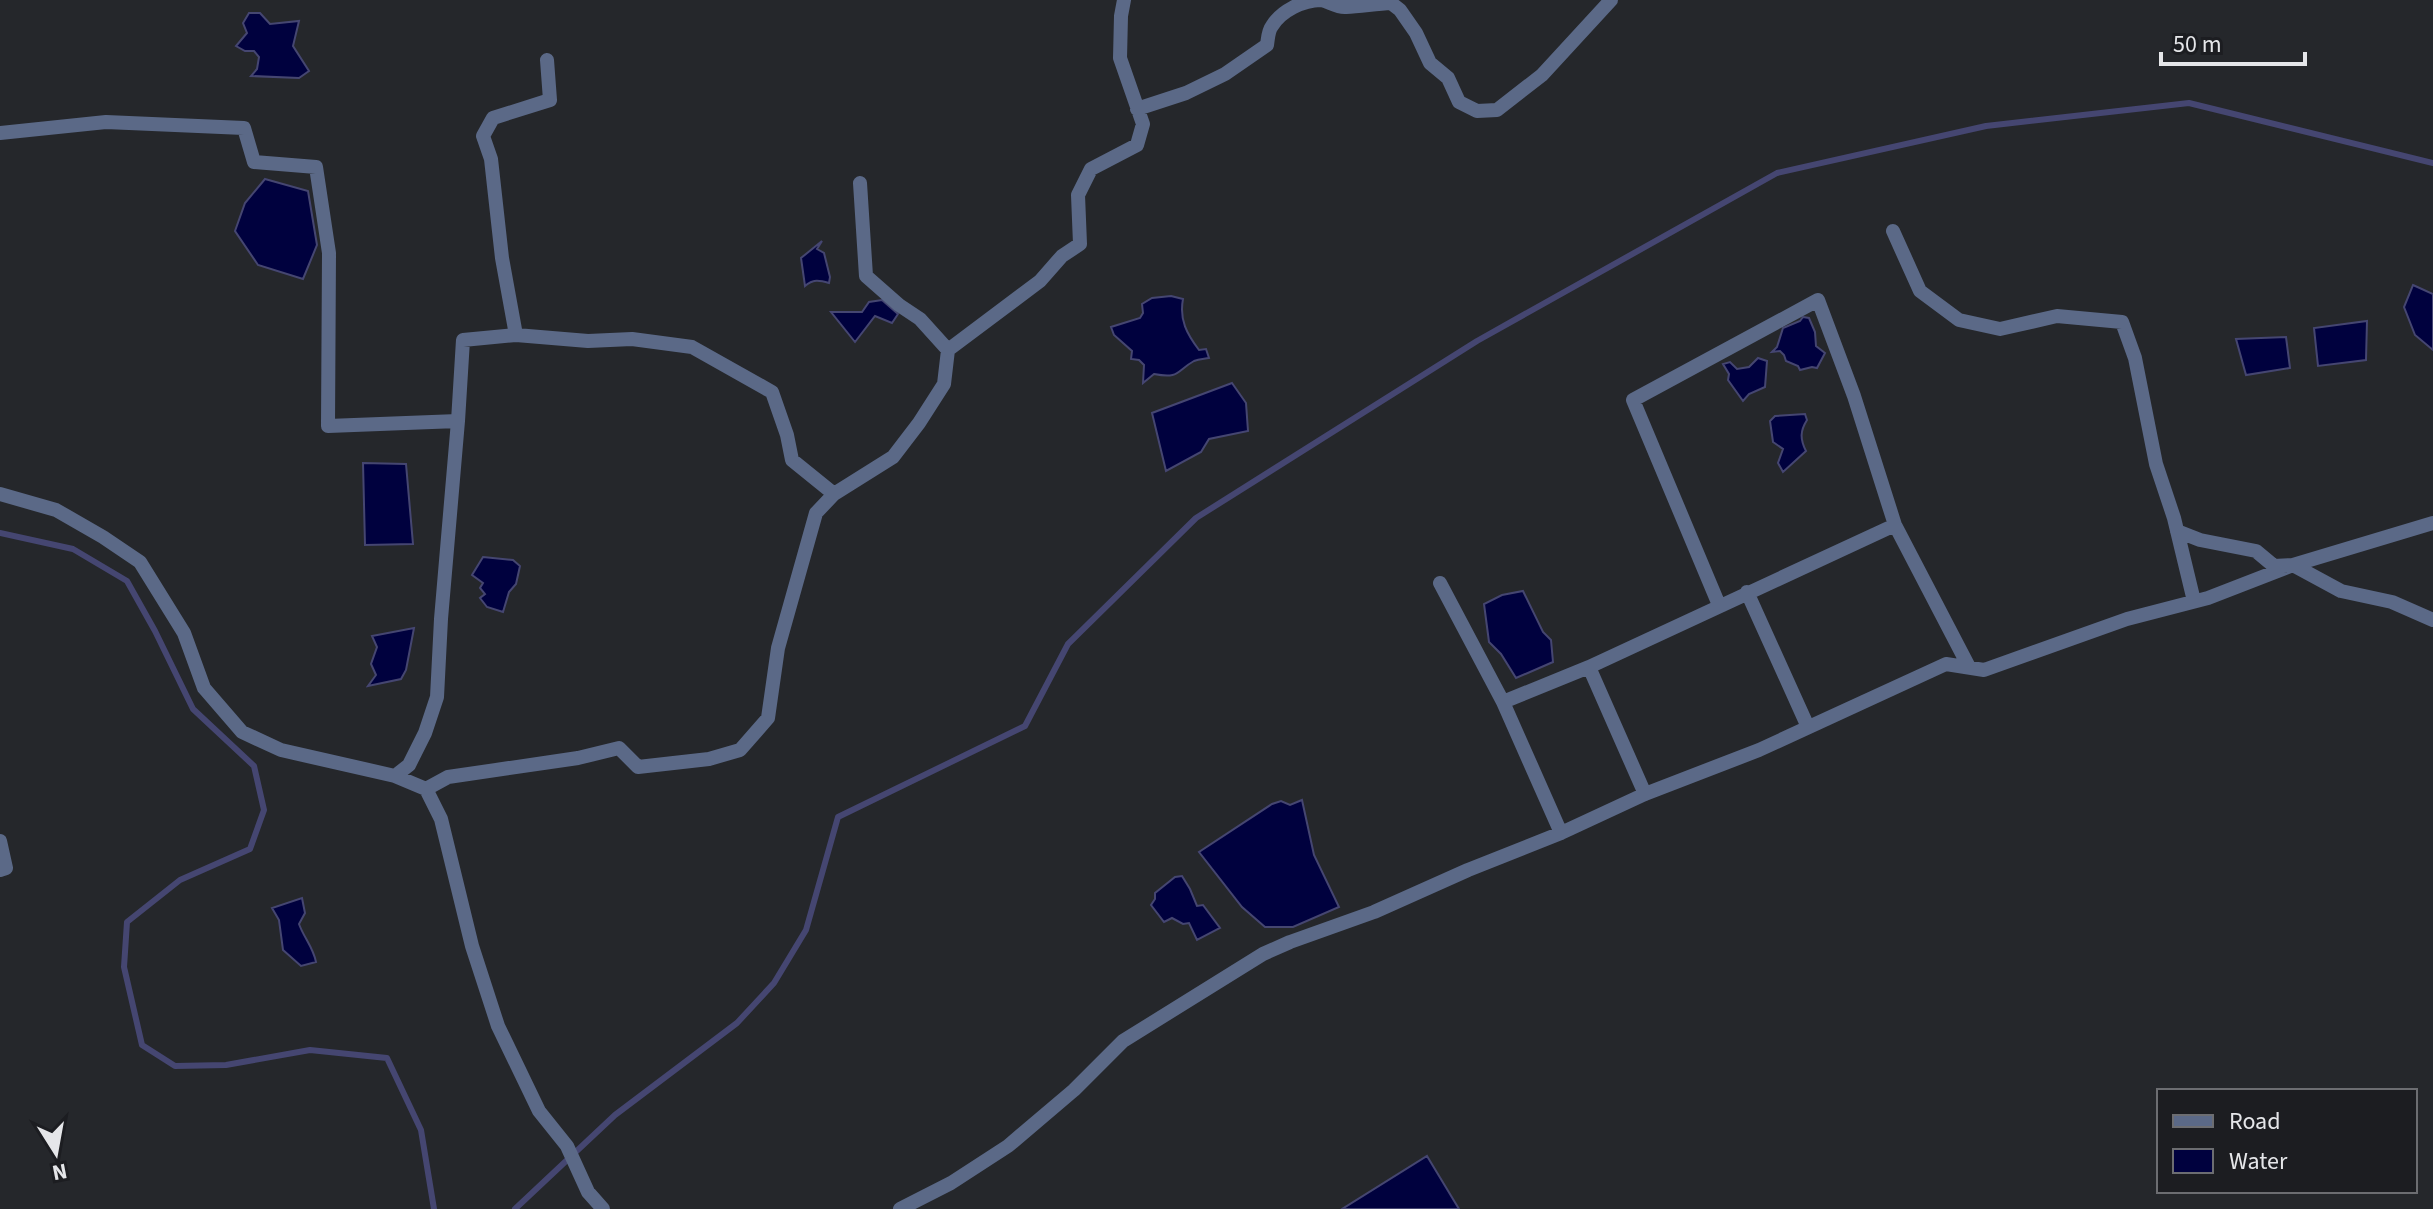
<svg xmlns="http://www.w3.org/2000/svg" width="2433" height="1209" font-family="'Source Sans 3',sans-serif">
  <rect width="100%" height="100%" fill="#25272b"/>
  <path fill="#00013e" stroke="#454671" stroke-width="2" d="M 249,13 L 260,13 L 270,24 L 299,21 L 293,46 L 309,71 L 299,78 L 251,76 L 257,69 L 259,57 L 254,51 L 245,51 L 236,46 L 247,33 L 243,23 Z
    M 265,179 L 308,191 L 317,245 L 303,279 L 258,265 L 235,231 L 245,203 Z
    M 822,241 L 817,249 L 824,253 L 830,277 L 829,283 C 819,280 813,279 805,286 L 801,258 Z
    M 2413,285 L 2433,294 L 2433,350 L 2415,335 L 2404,307 Z
    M 1171,296 L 1183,299 C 1179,320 1187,334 1199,350 L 1206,349 L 1209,358 C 1204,359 1199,359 1194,361 C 1176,371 1180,379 1154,374 L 1143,383 L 1144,365 L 1139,360 L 1131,359 L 1132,351 L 1114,335 L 1111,327 L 1140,318 L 1143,313 L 1142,304 L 1152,298 Z
    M 882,300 L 898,314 L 892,323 L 875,316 L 855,342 L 831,312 L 862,312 L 869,302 Z
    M 1803,317 L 1809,318 L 1815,332 L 1816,346 L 1825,353 L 1817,368 L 1812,367 L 1800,370 L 1798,366 L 1786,361 L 1784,355 L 1780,351 L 1772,352 L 1777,347 L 1783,328 L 1800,321 Z
    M 2367,321 L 2366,360 L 2318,366 L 2314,328 Z
    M 2286,337 L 2290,368 L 2246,375 L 2236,339 Z
    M 1758,358 L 1767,361 L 1765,387 L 1749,394 L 1743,401 L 1728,380 L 1729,374 L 1723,364 L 1730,362 L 1737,369 L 1749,367 Z
    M 1232,383 L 1246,403 L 1248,431 L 1209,439 L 1201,452 L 1166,471 L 1152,413 Z
    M 1805,414 L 1807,420 C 1800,431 1800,439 1806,451 L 1783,472 L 1778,463 L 1783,449 L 1773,442 L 1770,421 L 1775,416 Z
    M 363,463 L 406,464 L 413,544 L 365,545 Z
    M 483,557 L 513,560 L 520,566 L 516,584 L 509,592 L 503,612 L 487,607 L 480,598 L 485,594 L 480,588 L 483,583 L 472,575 Z
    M 1523,591 L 1543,632 L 1551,640 L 1553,662 L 1516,678 L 1501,654 L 1489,642 L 1484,604 L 1502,595 Z
    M 414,628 L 406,670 L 401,679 L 368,686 L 376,675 L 371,664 L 377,647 L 372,636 Z
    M 1302,800 L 1314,855 L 1339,907 L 1293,927 L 1265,927 L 1242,907 L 1199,852 L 1272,804 L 1281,801 L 1290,805 Z
    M 1182,876 L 1190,889 L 1197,906 L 1203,905 L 1220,928 L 1197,940 L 1189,923 L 1183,924 L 1172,918 L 1164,922 L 1151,905 L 1155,899 L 1155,893 L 1175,877 Z
    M 302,898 L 305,913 L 299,924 C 304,938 313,947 316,962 L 301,966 L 283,950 L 279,920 L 272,908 Z
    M 1427,1156 L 1459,1209 L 1342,1209 Z"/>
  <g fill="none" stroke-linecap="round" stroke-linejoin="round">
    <path stroke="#454671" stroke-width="6" d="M 0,533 L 73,549 L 127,581 L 155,631 L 193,709 L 254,766 L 264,810 L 250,849 L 180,880 L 127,922 L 124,967 L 142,1045 L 175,1066 L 226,1065 L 310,1050 L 387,1058 L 421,1130 L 434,1209
      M 515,1209 L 615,1115 L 737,1023 L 774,983 L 806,930 L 838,817 L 1025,726 L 1068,644 L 1196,518 L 1477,341 L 1777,173 L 1986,126 L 2189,103 L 2433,163"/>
    <path stroke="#5b6987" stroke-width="14" d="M 1137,109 L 1186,93 L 1225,74 L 1267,45 C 1268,39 1268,31 1272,26 C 1281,11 1303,0 1321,0 C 1330,2 1337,8 1346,7 C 1361,6 1376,4 1391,3 L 1400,10 L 1416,33 L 1430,63 L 1448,78 L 1459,102 L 1477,111 L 1497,110 L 1542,75 L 1611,0
      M 0,133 L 106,122 L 244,128 L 254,162 L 316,167 L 329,253 L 328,426 L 458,421 L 463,340 L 516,335 L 588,341 L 632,339 L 692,347 L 772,392 L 787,435 L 792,460 L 834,494
      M 1893,231 L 1920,291 L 1959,320 L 2000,329 L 2057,316 L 2122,322 L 2135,358 L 2156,464 L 2174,518 L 2194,601
      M 516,335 L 502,258 L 491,159 L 483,136 L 493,118 L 550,100 L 547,60
      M 948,350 L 1040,281 L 1062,256 L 1080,244 L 1078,195 L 1091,169 L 1137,145 L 1143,124 L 1120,58 L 1121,16 L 1124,0
      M 0,494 L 56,510 L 103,537 L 140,562 L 184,633 L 204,688 L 242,732 L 281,750 L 395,776 L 426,789 L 441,819 L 472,946 L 498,1026 L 539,1111 L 567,1146 L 588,1192 L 603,1209
      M 2177,531 L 2200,540 L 2256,551 L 2274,566 L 2293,565 L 2341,591 L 2392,602 L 2433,620
      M 1440,583 L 1503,702 L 1561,833
      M 1747,592 L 1808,727
      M 1719,605 L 1633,400 L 1818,300 L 1854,396 L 1895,525 L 1969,667
      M 1589,667 L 1645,794
      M 1503,702 L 1589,667 L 1895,525
      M 395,776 L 409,765 L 425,733 L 437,697 L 441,619 L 458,421
      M 426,789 L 448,777 L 578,758 L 619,748 L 638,767 L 709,759 L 740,750 L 768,718 L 778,648 L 816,513 L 834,494 L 893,457 L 919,423 L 944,384 L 948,350 L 920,319 L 899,305 L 866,276 L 860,183
      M 0,841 L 6,868 L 0,870
      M 900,1209 L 951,1183 L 1008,1146 L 1074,1090 L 1123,1041 L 1263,954 L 1290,942 L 1374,912 L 1468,870 L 1561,833 L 1645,794 L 1759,750 L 1946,664 L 1984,670 L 2127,619 L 2208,598 L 2293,565 L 2433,523"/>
  </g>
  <rect x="2157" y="1089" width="260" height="104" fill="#1c1d21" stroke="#6c6d71" stroke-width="2"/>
  <rect x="2173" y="1115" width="40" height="12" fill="#5b6987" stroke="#6c6d71" stroke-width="2"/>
  <text x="2229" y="1129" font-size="24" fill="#e5e6e9">Road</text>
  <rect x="2173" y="1149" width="40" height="24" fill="#00013e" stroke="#6c6d71" stroke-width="2"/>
  <text x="2229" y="1169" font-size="24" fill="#e5e6e9">Water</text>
  <g transform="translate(56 1153) rotate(169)" stroke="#1c1d21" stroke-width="6" paint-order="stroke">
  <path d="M0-6L14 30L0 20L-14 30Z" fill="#e5e6e9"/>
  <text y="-12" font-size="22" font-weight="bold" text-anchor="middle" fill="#e5e6e9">N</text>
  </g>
  <path d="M2161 52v12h144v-12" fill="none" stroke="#e5e6e9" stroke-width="4"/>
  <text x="2173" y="52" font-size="24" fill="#e5e6e9" stroke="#1c1d21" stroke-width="6" paint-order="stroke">50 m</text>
</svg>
